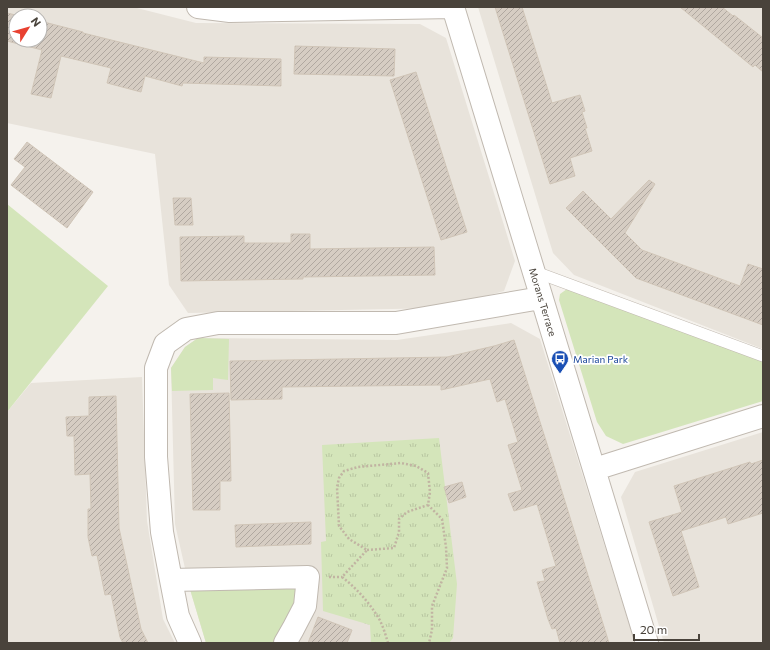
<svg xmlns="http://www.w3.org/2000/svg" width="770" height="650" font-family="Commissioner,sans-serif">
  <defs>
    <pattern id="park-tufts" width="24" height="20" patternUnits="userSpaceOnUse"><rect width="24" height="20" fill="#d4e5ba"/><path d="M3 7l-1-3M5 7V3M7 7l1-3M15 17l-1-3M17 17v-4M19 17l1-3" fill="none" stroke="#b8c6a1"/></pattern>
    <pattern id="building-hatch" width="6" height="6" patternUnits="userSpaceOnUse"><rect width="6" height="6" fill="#d6cdc3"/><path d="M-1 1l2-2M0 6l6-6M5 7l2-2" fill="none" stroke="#b0a8a0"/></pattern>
  </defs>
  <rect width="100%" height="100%" fill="#f5f2ed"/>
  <path fill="#e8e3db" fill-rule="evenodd" d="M 7,7 L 133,7 L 196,23 L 420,24 L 446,38 L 515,261 L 504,291 L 442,308 L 188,313 L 169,285 L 155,154 L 7,123 ZM 16,16 L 40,16 L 40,40 L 16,40 Z
    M 478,7 L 763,7 L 763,349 L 574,275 L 553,253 Z
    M 511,323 L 540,339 L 635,643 L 206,643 L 189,586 L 175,524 L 171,368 L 185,347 L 198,338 L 397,340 Z
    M 142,377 L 147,521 L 163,619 L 175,643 L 7,643 L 7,412 L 31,383 Z
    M 763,432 L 763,643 L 664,643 L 621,497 L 635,472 Z"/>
  <path fill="#d4e5ba" d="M 7,204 L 108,286 L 7,412 Z
    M 567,289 L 763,361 L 763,401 L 623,444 L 606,436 L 597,422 L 559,300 L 560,294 Z
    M 198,338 L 229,339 L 228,380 L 213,378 L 213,390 L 172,391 L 171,368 L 185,347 Z
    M 289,582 L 301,590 L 279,643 L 206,643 L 189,586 Z"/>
  <path fill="url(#park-tufts)" d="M 439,438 L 457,584 L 453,638 L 449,643 L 371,643 L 370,625 L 323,611 L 321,542 L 326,541 L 322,445 Z"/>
  <path fill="url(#building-hatch)" stroke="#d0c5b7" d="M 495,7 L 522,7 L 552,103 L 580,95 L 585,111 L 582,112 L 587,128 L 585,128 L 592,151 L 570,158 L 575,176 L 550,184 Z
    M 680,7 L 722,7 L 733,16 L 734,15 L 763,38 L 763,72 L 755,65 L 753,67 Z
    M 7,13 L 20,16 L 16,16 L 16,40 L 40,40 L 40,21 L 83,32 L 83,33 L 204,63 L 204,57 L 281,59 L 281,86 L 183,83 L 182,86 L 145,76 L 141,92 L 107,83 L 111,68 L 61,56 L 51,98 L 31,94 L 42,50 L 7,41 Z
    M 295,46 L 395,49 L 394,76 L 294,74 Z
    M 416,72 L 467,232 L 441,240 L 390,80 Z
    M 27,142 L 93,192 L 67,228 L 11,185 L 25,167 L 14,159 Z
    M 649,180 L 655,184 L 625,233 L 642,250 L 740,286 L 748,264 L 763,269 L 763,325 L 636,278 L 566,208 L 583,191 L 611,219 Z
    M 173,198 L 191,198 L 193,225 L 175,225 Z
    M 291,234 L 310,234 L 310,249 L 434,247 L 435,275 L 303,277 L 303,279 L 181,281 L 180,237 L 244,236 L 244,243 L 291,243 Z
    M 514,340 L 554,466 L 609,643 L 560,643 L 556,628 L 552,629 L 548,619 L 537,582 L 545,581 L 542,570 L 556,566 L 537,504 L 514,511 L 508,494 L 522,490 L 508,445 L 518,442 L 505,399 L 497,402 L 490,379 L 441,390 L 441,385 L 282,387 L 282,399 L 231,400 L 230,361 L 447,357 L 494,346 Z
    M 229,393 L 231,481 L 220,481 L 220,510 L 193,510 L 190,394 Z
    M 116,396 L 119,528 L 141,629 L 148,643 L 123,643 L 120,637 L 111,594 L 105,595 L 97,555 L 92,556 L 88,537 L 88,509 L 91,509 L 90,474 L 75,475 L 74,436 L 67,436 L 66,417 L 89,416 L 89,397 Z
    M 763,460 L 763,513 L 728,524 L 726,517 L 681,531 L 699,587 L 673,596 L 649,522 L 682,512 L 674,486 L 750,462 L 751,464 Z
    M 462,482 L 466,497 L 449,503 L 444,487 Z
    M 311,522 L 311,544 L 236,547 L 235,525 Z
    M 318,617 L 352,630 L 347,643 L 308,643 Z"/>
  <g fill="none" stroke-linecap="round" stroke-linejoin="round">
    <defs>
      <path id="service" d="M 533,271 L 763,356"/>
      <path id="minor" d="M 198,7 L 230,11 L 453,7
        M 453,7 C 516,220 584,431 647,643
        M 595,469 L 763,416
        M 171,580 L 308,577 L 305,606 L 293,629 L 285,643
        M 190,643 L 178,616 L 171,580 L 162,532 L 156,457 L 156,368 L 165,344 L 186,329 L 218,323 L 396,323 L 541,298"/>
    </defs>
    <use href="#service" stroke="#c0b9b0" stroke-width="12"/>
    <use href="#minor" stroke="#c0b9b0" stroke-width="24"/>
    <path stroke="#c1b4a2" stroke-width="2.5" stroke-dasharray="2 2" stroke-linecap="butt" d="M 367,550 L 394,548 L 399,532 L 399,519 L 407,512 L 428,505
      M 329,577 L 342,577
      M 388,643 C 385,633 382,622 376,614 C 367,600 355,587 342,577 L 367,550 L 349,539 L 339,526 L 337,487 L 339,478 L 344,471 L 358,467 L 401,463 L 416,466 L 428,473 L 430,492 L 428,505 L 442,519 L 446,547 L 447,568 L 432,606 L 432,630 L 429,643"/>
    <use href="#service" stroke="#fff" stroke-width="11"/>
    <use href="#minor" stroke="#fff" stroke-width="22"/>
  </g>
  <defs>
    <symbol id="bus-pin" viewBox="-11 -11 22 30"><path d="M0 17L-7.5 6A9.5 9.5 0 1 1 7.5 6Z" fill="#1a4fb4" stroke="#fff"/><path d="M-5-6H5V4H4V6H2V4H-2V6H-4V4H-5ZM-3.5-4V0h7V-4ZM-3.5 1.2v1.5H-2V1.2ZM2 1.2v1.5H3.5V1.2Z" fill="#fff"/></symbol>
  </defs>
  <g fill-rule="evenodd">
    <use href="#bus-pin" x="550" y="349" width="20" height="27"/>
  </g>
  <g text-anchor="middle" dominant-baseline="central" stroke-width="3.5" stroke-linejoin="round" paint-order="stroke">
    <g font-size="10" fill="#49433b" stroke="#fff">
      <text transform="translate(543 302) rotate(73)">Morans Terrace</text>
    </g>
    <g font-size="10" fill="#164399" stroke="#fff" text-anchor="start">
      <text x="573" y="359">Marian Park</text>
    </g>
  </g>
  <rect width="770" height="650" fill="none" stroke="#49433b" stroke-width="16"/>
  <g transform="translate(28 28) rotate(53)"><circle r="19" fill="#ffffff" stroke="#b6b4b1"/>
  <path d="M0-3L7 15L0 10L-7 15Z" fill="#e84131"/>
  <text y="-6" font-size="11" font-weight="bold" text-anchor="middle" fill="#49433b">N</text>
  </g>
  <path d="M634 634v6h65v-6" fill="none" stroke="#49433b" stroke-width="2"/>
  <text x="640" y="634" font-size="12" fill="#49433b" stroke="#ffffff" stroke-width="3" paint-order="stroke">20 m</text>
</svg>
